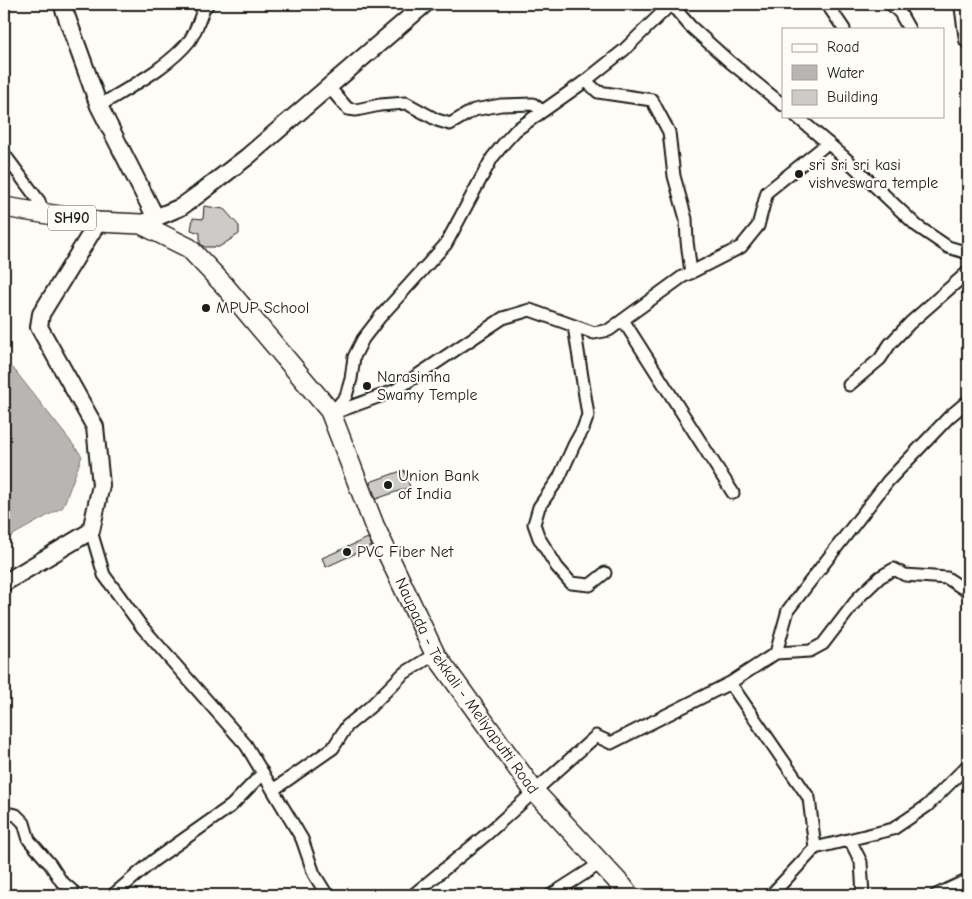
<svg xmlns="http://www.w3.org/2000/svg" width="972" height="899" font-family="'Comic Neue',sans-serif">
  <rect width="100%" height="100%" fill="#fdfcf7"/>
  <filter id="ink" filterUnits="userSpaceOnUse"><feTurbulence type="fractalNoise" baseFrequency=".02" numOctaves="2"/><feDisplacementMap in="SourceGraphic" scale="10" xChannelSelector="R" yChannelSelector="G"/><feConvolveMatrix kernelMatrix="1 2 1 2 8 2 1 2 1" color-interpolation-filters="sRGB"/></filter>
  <g filter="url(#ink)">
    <path fill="#b7b6b2" stroke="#797876" d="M 4,367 L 13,368 L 82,456 L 63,507 L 4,540 Z"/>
    <path fill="#cccbc8" stroke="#1c1c1c" d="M 204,206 L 224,209 L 239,226 L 239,234 L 219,247 L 204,247 L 200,243 L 200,233 L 191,230 L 193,218 L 203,219 Z
      M 404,470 L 410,487 L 376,499 L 370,482 Z
      M 368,538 L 372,546 L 326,567 L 322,558 Z"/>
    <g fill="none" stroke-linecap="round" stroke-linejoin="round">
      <defs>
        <path id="minor" d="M 671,4 L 690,26 L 730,62 L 783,105
          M 827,4 L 844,29
          M 891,4 L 900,13 L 909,29
          M 586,81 L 598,92 L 652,100 L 669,132 L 674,176 L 686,219 L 687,241 L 691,273
          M 328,86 L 348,109 L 356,110 L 380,105 L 406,103 L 437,120 L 450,124 L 474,110 L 501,105 L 533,104 L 542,111
          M 99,106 C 128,88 169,67 190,40 C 196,31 200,18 204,8 L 208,4
          M 796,116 L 844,157 L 917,226 L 948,247 L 968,253
          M 4,154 L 39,201 L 43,213
          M 623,320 L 733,493
          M 574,326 L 588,415 L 583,429 L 574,445 L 559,478 L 539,507 L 534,524 L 539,538 L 557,567 L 571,583 L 590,585 L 605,573
          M 849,385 L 880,359 L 890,344 L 910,323 L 968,272
          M 332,413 L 346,396 L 351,379 L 354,357 L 363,339 L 380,317 L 446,244 L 492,158 L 505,142 L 516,130 L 584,82 L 624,50 L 671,4
          M 331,414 L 394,391 L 503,318 L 530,310 L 594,333 L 609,330 L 682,277 L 741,247 L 758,226 L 767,192 L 828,143
          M 91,531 L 104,575 L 142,627 L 246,745 L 302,839 L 314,874 L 327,895
          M 776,653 L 810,651 L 823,644 L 859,597 L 880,577 L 894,569 L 905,575 L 947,578 L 964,589 L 968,590
          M 730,683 L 809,798 L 815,848
          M 273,790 L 333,748 L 347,726 L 370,707 L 403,674 L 435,654
          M 4,813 L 16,815 L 24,823 L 29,840 L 50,864 L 61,881 L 77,895
          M 850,840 L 861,862 L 863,895
          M 113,895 L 153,861 L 231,806 L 263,773
          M 413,895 L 487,834 L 596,736 L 611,743 L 730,683 L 776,653 L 788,610 L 888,481 L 949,417 L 968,401
          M 551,895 L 601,863
          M 771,895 L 815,848 L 893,829 L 927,806 L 968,765
          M 936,895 L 964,882 L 968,883"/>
        <path id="secondary" d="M 62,4 L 99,106 L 156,218
          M 963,4 L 968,40
          M 141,224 L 181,207 L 199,194 L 247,157 L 425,4
          M 4,583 L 91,531 L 101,485 L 95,427 L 39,327 L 41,314 L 98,222"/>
        <g id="primary">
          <path id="s1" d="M 4,207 L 98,222 L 141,224 L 189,248 L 224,285 L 330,411 L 374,525 L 435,654 L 534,791 L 623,887 L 629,895"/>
        </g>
      </defs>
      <use href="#minor" stroke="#1c1c1c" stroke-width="15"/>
      <use href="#secondary" stroke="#1c1c1c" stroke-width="20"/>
      <use href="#primary" stroke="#1c1c1c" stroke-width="22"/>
      <use href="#minor" stroke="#fdfcf7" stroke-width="11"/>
      <use href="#secondary" stroke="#fdfcf7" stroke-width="16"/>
      <use href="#primary" stroke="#fdfcf7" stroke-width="19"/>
    </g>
  </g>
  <g fill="#1c1c1c" stroke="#fdfcf7" stroke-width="2">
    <circle cx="799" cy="174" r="5"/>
    <circle cx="206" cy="308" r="5"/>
    <circle cx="367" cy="386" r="5"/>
    <circle cx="388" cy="485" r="5"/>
    <circle cx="347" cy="552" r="5"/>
  </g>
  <g text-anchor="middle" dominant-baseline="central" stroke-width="4" stroke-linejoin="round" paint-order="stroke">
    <rect fill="#fdfcf7" stroke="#605f5e" stroke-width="1" x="48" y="205.5" width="48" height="25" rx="4"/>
    <g font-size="15" font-weight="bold" fill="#1c1c1c">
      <text x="72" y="218">SH90</text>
    </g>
    <g font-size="16" fill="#1c1c1c" stroke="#fdfcf7" text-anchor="start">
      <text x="809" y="165">sri sri sri kasi<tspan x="809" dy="18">vishveswara temple</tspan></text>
      <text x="216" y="308">MPUP School</text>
      <text x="377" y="377">Narasimha<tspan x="377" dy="18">Swamy Temple</tspan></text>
      <text x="398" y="476">Union Bank<tspan x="398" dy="18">of India</tspan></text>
      <text x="357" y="552">PVC Fiber Net</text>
    </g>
    <g font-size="16" fill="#1c1c1c" stroke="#fdfcf7">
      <text stroke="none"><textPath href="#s1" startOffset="716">Naupada - Tekkali - Meliyaputti Road</textPath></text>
    </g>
  </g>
  <rect width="972" height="899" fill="none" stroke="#fdfcf7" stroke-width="20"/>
  <rect x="10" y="10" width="952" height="879" fill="none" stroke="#1c1c1c" stroke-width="2" filter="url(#ink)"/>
  <rect x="782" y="28" width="162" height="90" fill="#fdfcf7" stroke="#a3a29f"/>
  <rect x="792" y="44" width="25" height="8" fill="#fdfcf7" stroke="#a3a29f"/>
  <text x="827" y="52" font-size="15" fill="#1c1c1c">Road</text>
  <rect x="792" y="65" width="25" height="15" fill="#b7b6b2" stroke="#a3a29f"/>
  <text x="827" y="78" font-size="15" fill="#1c1c1c">Water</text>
  <rect x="792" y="90" width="25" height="15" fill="#cccbc8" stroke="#a3a29f"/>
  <text x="827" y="102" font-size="15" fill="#1c1c1c">Building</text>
</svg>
